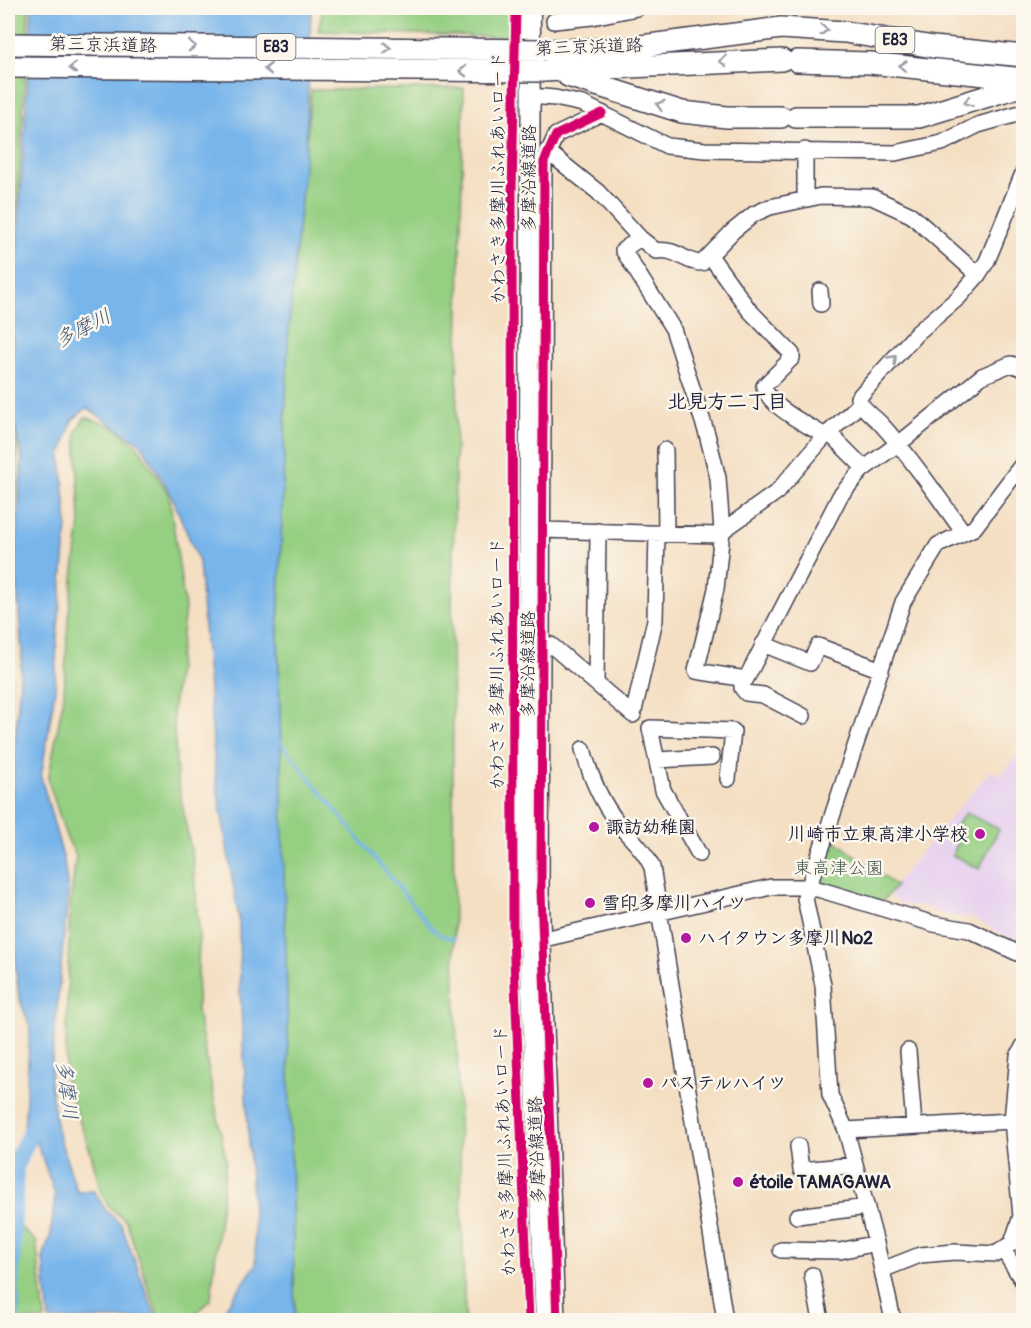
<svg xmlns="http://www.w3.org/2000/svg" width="1031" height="1328" font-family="Pangolin,'Klee One',sans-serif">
  <rect width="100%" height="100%" fill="#fbf7ec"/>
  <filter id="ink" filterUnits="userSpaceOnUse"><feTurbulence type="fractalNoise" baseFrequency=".0167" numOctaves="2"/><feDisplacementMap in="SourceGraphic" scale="12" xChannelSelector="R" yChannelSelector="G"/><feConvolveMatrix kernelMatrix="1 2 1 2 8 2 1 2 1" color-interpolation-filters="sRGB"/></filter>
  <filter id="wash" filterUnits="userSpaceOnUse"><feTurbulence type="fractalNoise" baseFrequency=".008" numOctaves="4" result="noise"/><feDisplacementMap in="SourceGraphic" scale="24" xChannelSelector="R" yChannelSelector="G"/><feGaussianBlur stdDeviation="1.35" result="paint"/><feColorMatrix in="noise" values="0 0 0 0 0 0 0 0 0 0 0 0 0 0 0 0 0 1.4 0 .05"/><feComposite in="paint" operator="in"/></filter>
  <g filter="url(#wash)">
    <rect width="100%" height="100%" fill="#f4dfc3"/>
    <path fill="#e7d2ef" d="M 1023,748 L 1023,945 L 972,918 L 944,915 L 925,906 L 910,906 L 898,902 L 888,892 L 991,770 L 1000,776 Z"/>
    <path fill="#95cf82" stroke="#5c785e" stroke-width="1.5" d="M 8,8 L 29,8 L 12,299 L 11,408 L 17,444 L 17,486 L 12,543 L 10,718 L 8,752 Z
      M 323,8 L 510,8 L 511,37 L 318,31 Z
      M 464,88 L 452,606 L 454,948 L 465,1320 L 294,1320 L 278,634 L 287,342 L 311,90 Z
      M 85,417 L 114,427 L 138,447 L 169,494 L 185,608 L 173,709 L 177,777 L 193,861 L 199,934 L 197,1011 L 226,1160 L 211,1299 L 189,1320 L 159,1319 L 126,1221 L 109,1207 L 101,1193 L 91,1153 L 65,1080 L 70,904 L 76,856 L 66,836 L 48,780 L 64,695 L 68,620 L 80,522 L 76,432 Z
      M 966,813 L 999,829 L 979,869 L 952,855 L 958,843 L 946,837 Z
      M 829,836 L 896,886 L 883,901 L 814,881 Z
      M 17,1224 L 36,1241 L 45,1320 L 19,1320 Z"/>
    <path fill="#78b5eb" stroke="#4d6c93" stroke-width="1.5" d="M 32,8 L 311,8 L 306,144 L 288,340 L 278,632 L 295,1320 L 217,1320 L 256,1265 L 240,990 L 239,920 L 216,780 L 199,562 L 170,492 L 141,444 L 87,408 L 72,420 L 61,456 L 67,525 L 57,639 L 55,690 L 41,777 L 64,861 L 68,892 L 50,1082 L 57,1130 L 77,1192 L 94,1191 L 106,1211 L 121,1224 L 156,1318 L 49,1320 L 43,1258 L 51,1233 L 55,1194 L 35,1137 L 24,1132 L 30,1027 L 19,997 L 16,969 L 8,836 L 22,652 L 15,558 L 22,458 L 11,408 L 14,299 Z"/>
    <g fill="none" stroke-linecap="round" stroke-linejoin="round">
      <path stroke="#78b5eb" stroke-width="3" d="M 280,742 L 431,927 L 440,935 L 454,939"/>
      <path stroke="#78b5eb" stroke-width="18" d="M 11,1320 L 10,1283 L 15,1165 L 41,1112"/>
    </g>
  </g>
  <g filter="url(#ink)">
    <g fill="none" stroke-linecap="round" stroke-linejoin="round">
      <defs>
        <path id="minor" d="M 554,21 L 592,17 L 637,8
          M 530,96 L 555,98 L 583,104 L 667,146 L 705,150 L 895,153 L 942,143 L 978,125 L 1024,112
          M 547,151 L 598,192 L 640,238 L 623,250 L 673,329 L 707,434 L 718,478 L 722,531 L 716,589 L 696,671 L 746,679 L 840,496 L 862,470 L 906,438 L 982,376 L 1011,364 L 1024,369
          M 805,198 L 805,150
          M 640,238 L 656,251 C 679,248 684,263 702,263 L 733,231 L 754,214 L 770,207 L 821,196 L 872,197 L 911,215 L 978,275
          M 711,257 L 749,310 L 792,354 L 792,358 L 764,386 C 767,406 808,425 825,436
          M 820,291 L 821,304
          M 829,433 L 864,468
          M 665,450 L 666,533
          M 542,530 L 717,535 L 777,492 L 825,436 L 860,404
          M 964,533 C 937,496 912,458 882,425 C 874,416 861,409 858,398 L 917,333 L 958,298 L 978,275 L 987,261 L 1024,171
          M 763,644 L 810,663 L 818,646 L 881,670
          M 551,645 L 633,715 L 655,620 L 657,533
          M 742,678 L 742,688 L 746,693 L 763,695 L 803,716
          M 596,683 L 598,531
          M 583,749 C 590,776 600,800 617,822 C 630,838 643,848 652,867 L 725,1320
          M 657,760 L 712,757
          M 699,854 L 663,790 L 650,728 L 733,731 L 728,779
          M 535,941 L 771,887 L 807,887 L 821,890 L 934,924 L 969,930 L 1024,956
          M 908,1051 L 914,1125
          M 846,1130 L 1012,1121
          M 798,1146 L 801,1170 L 855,1165
          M 797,1216 L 867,1207
          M 781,1250 L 840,1251 L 876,1243
          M 1004,1251 L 1024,1283
          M 882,1270 L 920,1255 L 955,1252 L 996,1254 L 1012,1243 L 1021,1216 L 1012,1121 L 1018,1056 L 1024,1045
          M 812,1275 L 821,1320
          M 557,1320 L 541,892 L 544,162 L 556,135 L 602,113
          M 893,1320 L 876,1243 L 846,1130 L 830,1095 L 823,985 L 805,898 L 903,602 L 938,545 L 974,528 L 1024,462"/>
        <path id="major" d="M 531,8 L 527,849 L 529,943 L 545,1320"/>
        <path id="highway" d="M 545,50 L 618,49 L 781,28 L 845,32 L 933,47 L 1024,56
          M 797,61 L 870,63 L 1024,79
          M 542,71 L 782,60
          M 568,76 L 682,112 L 727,117 L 781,117
          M 796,117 L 919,117 L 1024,85"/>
      </defs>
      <use href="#minor" stroke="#423e4f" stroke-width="18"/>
      <use href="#major" stroke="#423e4f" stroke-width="21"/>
      <use href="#highway" stroke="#423e4f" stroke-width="24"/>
      <use href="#minor" stroke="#fff" stroke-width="15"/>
      <use href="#major" stroke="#fff" stroke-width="18"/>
      <use href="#highway" stroke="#fff" stroke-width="21"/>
      <defs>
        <path id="highway-bridge" d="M 8,44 L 545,50
          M 8,67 L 542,71"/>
      </defs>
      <use href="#highway-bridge" stroke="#423e4f" stroke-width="24" stroke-linecap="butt"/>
      <use href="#highway-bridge" stroke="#fff" stroke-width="21"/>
      <defs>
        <path id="cycleway" d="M 516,8 L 512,191 L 513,936 L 529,1320
          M 557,1320 L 541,892 L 544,162 L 556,135 L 602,113"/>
      </defs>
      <use href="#cycleway" stroke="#fbf7ec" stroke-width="13"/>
      <use href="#cycleway" stroke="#d6006c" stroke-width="9"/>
    </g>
    <defs><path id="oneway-chevron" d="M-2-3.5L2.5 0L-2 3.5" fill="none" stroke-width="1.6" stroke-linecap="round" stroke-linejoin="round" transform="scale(1.5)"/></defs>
    <g stroke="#9c9ca7">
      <use href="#oneway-chevron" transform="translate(824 30) rotate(3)"/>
      <use href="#oneway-chevron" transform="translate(192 46) rotate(1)"/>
      <use href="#oneway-chevron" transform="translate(387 48) rotate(1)"/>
      <use href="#oneway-chevron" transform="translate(723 61) rotate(178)"/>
      <use href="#oneway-chevron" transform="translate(903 66) rotate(-174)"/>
      <use href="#oneway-chevron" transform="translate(73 68) rotate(-180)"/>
      <use href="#oneway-chevron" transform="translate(268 69) rotate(-180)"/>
      <use href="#oneway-chevron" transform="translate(463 71) rotate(-180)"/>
      <use href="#oneway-chevron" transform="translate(968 102) rotate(159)"/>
      <use href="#oneway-chevron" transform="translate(660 105) rotate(-163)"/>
      <use href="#oneway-chevron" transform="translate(893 359) rotate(-46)"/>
    </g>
  </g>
  <g fill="#b5179e" stroke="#fbf7ec" stroke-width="2">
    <circle cx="594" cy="827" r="6"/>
    <circle cx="980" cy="834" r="6"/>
    <circle cx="590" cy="903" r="6"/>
    <circle cx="686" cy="938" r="6"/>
    <circle cx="648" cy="1083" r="6"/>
    <circle cx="738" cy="1182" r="6"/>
  </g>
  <g text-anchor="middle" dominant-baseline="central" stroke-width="5" stroke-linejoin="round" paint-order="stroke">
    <g fill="#fbf7ec" stroke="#636270" stroke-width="1.5">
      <rect x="875.5" y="27" width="39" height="26" rx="4.5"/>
      <rect x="256.5" y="34" width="39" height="26" rx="4.5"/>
    </g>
    <g font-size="16" font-weight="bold" fill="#22223b">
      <text x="895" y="40">E83</text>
      <text x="276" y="47">E83</text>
    </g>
    <g font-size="18" fill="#22223b" stroke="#fbf7ec">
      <text transform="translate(103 45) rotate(1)">第三京浜道路</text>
      <text transform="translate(589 47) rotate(-2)">第三京浜道路</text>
      <text transform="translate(498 178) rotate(-90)">かわさき多摩川ふれあいロード</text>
      <text transform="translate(529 178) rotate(-90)">多摩沿線道路</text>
      <text transform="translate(497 664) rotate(-90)">かわさき多摩川ふれあいロード</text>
      <text transform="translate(528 664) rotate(-90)">多摩沿線道路</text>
      <text transform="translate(537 1150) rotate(-92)">多摩沿線道路</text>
      <text transform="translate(505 1151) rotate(-92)">かわさき多摩川ふれあいロード</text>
    </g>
    <g font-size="18" font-weight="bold" fill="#22223b" stroke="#fbf7ec" text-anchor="start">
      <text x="606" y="827">諏訪幼稚園</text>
      <text x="968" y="834" text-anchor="end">川崎市立東高津小学校</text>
      <text x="602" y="903">雪印多摩川ハイツ</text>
      <text x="698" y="938">ハイタウン多摩川No2</text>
      <text x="660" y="1083">パステルハイツ</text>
      <text x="750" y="1182">étoile TAMAGAWA</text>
    </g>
    <g font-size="18" fill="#445650" stroke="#fbf7ec">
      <text x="839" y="868">東高津公園</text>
    </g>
    <g font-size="20" font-style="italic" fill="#405579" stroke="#fbf7ec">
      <text transform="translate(83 328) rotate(-27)">多摩川</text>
      <text transform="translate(67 1090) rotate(83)">多摩川</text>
    </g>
    <g font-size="20" font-weight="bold" fill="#22223b" stroke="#fbf7ec">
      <text x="727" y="401">北見方二丁目</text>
    </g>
  </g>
  <rect width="1031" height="1328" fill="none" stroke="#fbf7ec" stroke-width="30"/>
</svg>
